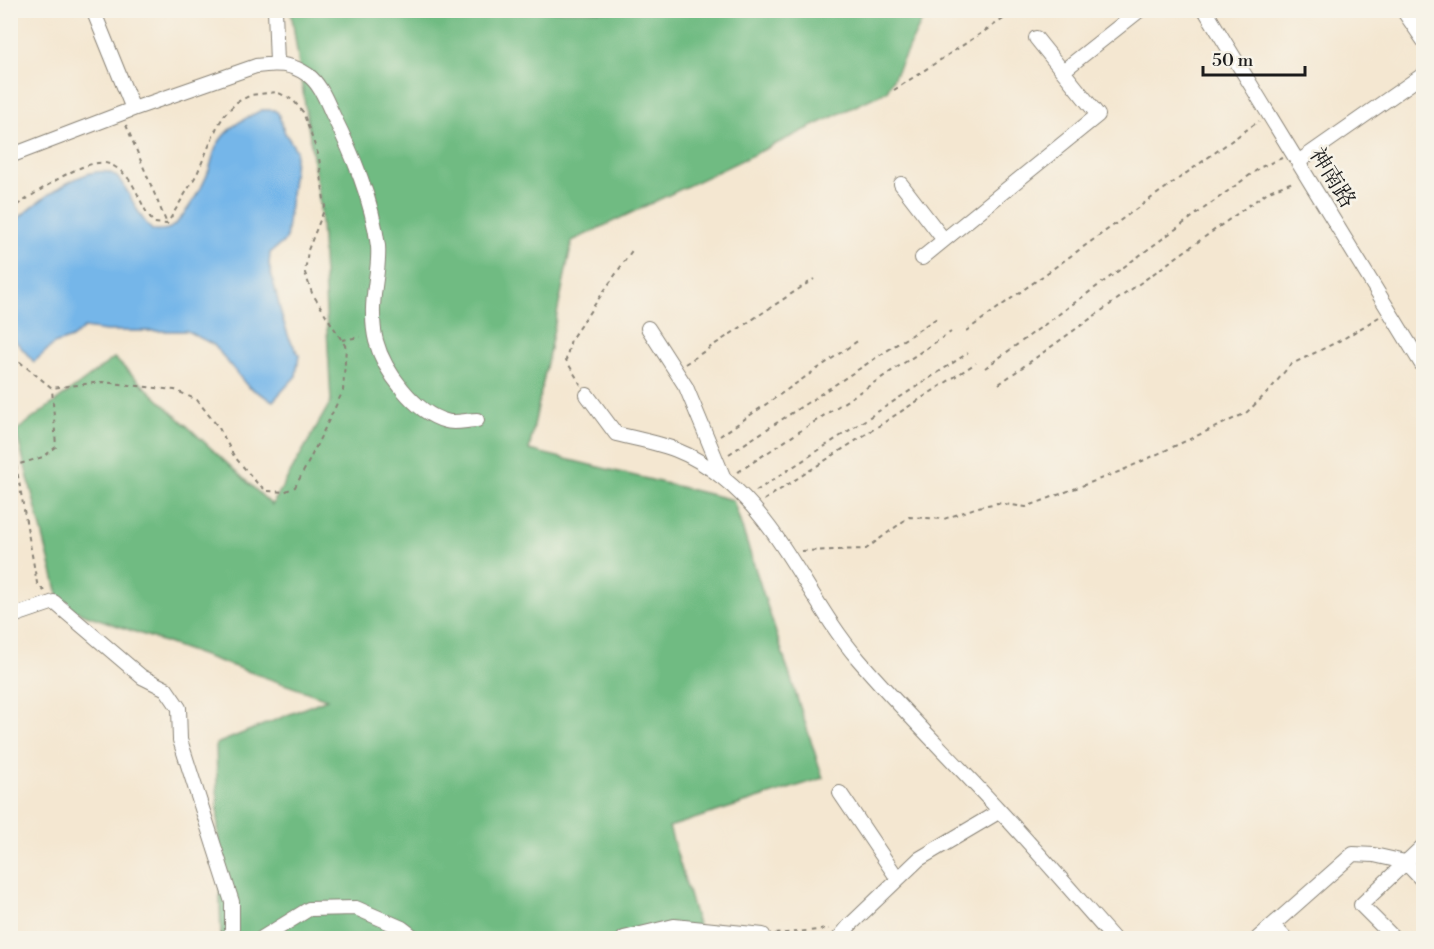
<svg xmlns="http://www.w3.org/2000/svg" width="1434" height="949" font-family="'Libre Bodoni','Noto Serif SC',serif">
  <rect width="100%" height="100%" fill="#f7f3e8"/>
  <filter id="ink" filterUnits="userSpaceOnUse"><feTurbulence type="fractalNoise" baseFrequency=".0167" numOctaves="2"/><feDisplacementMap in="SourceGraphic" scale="12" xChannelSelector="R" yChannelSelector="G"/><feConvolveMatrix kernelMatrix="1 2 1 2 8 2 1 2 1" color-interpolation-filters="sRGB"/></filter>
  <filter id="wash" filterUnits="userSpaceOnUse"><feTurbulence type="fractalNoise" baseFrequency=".008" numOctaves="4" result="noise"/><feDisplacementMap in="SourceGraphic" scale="24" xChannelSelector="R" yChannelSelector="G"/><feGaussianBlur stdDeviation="1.35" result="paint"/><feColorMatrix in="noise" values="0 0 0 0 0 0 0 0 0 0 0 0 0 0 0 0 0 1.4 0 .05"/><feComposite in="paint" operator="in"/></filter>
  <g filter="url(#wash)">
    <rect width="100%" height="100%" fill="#f4e7d1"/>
    <path fill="#70bb82" stroke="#466c4f" stroke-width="1.5" d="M 291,11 L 927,11 L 887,91 L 572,241 L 529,450 L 733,500 L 823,778 L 669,827 L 702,938 L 221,938 L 216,744 L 327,699 L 61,606 L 16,431 L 114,358 L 272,505 L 331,401 L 320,205 Z"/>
    <path fill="#74b6e9" stroke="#486982" stroke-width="1.5" d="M 262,110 L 274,110 L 278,113 L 285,133 L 296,150 L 286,240 L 270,253 L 269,265 L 282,317 L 289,338 L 299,355 L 296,376 L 273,401 L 248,387 L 214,345 L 187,331 L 106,331 L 84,328 L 72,338 L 54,344 L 34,362 L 11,336 L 11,226 C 27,208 94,155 117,177 C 131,191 135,214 152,230 C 158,230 164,231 170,228 C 183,220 204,185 209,170 C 213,159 213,149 221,139 C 231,125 246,118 262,110 Z"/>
  </g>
  <g filter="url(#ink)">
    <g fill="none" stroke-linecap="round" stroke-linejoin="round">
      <defs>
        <path id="minor" d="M 93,10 L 133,109
          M 275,10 L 277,63
          M 1205,10 L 1424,368
          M 1403,10 L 1424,41
          M 1063,71 L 1140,10
          M 10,156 L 133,109 L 256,66 C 276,63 291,63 308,75 C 320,84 326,100 332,113 C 353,155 372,199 378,246 C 380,268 372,292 373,314 C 373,323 374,333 376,341 C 384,371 415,413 446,421 C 454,424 468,420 477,420
          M 1298,162 L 1424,74
          M 901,184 L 944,240
          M 922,258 L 1098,115 L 1036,38
          M 648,328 L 686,387 L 723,476
          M 587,395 L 616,434 C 661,444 686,448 723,478 C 784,527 809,602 859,660 C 903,711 952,759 998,809 C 1037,851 1075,895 1113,938
          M 10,617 L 54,602 L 142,677 L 166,689 L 179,708 L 180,740 L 232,902 L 232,937 L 224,938
          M 840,793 L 898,879
          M 1273,925 L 1285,938
          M 262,938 L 309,909 L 356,908 L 402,928 L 415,938
          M 624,938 L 674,926 L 763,935
          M 839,938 L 849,926 L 919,859 L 1000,811
          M 1258,938 L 1353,854 L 1374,855 L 1405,862 L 1424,882
          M 1394,938 L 1361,905 L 1424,845"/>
      </defs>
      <use href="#minor" stroke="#888276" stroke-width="16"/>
      <path stroke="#888276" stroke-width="2" stroke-dasharray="4.5 4.5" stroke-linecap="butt" d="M 894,90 L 1017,10
        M 126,125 L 167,224
        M 10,211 L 14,207 C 36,194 79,160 105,163 C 113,164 123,172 128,178 C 139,192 142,209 154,223 L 167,224 L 197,174 L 217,127 L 225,114 L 237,102 L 251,95 L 277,92 L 293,100 L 303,112 L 319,157 L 325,208 L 308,250 L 305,273 L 312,293 L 346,347 L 343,391 L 308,463 L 295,487 L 284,492 L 267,491 L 257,483 L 234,456 L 219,428 L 197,400 L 175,390 L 102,382 L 52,388 L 10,354
        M 966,331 L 1259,121
        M 342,340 L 360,337
        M 685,364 L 814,279
        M 985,368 L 1261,167 L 1282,158
        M 999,384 L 1269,191 L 1293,182
        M 581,385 L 566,360 L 571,339 L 633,249
        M 720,436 L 859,340
        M 729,454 L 940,316
        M 738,472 L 951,332
        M 756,491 L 968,353
        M 764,500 L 976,363
        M 802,551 L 866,549 L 909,517 L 944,519 L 978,507 L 997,503 L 1026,507 L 1121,471 L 1246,413 L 1268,392 L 1290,365 L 1343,339 L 1379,317
        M 44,591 L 37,583 L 16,465 L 43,457 L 56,447 L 52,388
        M 775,934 L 829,929"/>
      <use href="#minor" stroke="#fff" stroke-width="14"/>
    </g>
  </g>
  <g text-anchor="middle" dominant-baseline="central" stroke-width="5" stroke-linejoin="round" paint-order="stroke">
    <g font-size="22" fill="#1c1c1c" stroke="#f7f3e8">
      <text transform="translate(1332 178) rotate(58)">神南路</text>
    </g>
  </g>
  <rect width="1434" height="949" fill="none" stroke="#f7f3e8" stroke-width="36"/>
  <path d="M1203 66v9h102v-9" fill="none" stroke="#1c1c1c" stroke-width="3"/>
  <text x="1212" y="66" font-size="18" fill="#1c1c1c" stroke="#f7f3e8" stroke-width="4.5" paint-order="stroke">50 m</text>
</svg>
